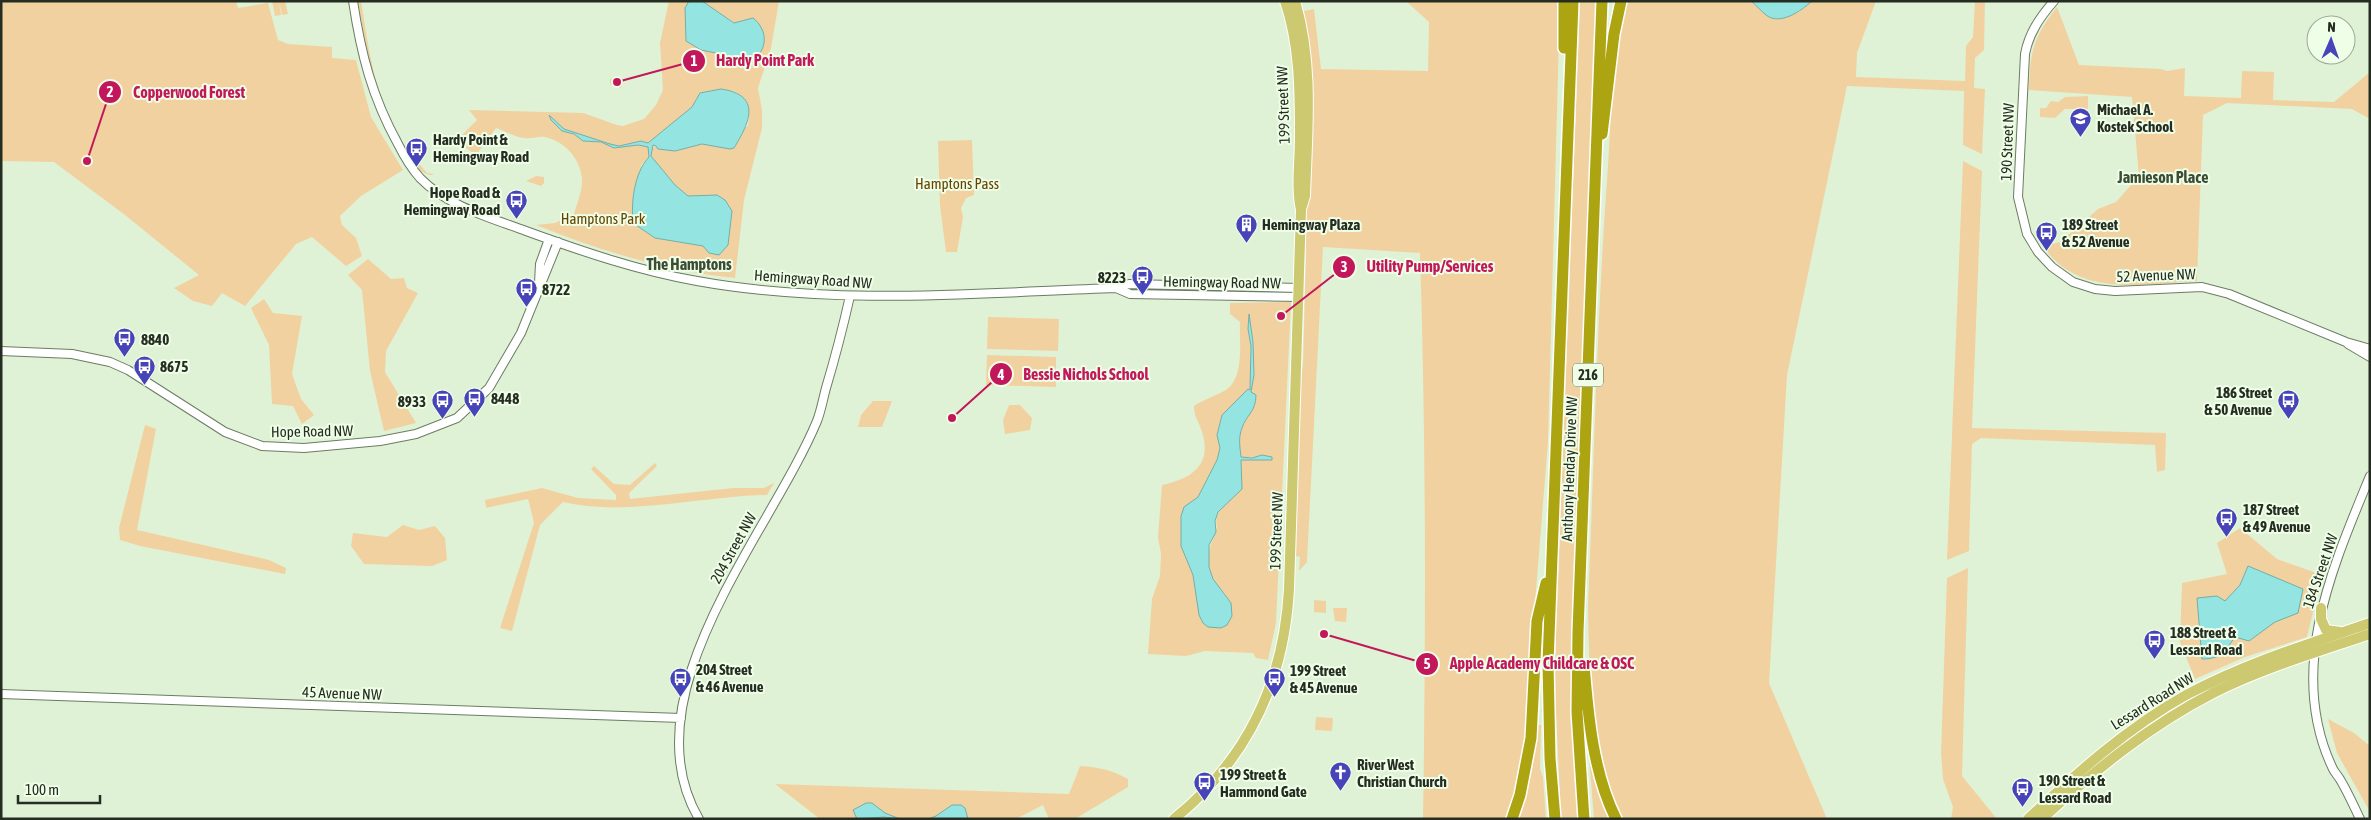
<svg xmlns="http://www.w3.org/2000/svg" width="2371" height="820" font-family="'Asap Condensed',sans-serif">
  <rect width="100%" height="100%" fill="#dff2d6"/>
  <path fill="#f2d1a0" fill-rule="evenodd" d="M 1,1 L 236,1 L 238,8 L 268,3 L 278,40 L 288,44 L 332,47 L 332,58 L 356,60 L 371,117 L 403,170 L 361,196 L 340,216 L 342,225 L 356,238 L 362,256 L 346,266 L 312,237 L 296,244 L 245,306 L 222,293 L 212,306 L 193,301 L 174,288 L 199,275 L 125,215 L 54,162 L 1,161 Z
    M 272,1 L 285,1 L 288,14 L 282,15 L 279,2 L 281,15 L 275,16 Z
    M 358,1 L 361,1 C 368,45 375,97 398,136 C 406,149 417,161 427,173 L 434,174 L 432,175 C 422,175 415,165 410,157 C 377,110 367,56 358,1 Z
    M 669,1 L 689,1 L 685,8 L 701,50 L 721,54 L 738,65 L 735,23 L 702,1 L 779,1 L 771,48 L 758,88 L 762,110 L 762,128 L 744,200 L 735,278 C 667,271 600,251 536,225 L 555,223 L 574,214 C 577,203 582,192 582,181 C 582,160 564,140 544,137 C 538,136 532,139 525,138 C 516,138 505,131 496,128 L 476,155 L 456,141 L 477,120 L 469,110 L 583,113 L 617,125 L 623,126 L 644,119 L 656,105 L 663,90 L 660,43 ZM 734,91 C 749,101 750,108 748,126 L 712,145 L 702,144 L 652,147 L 651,156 L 675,185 L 688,196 L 717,195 C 726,218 737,234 719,255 L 709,253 L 703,246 L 655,238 L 641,165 L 649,157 L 648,147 L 638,145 L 614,148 L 601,142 L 583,141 L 574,134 L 562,131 L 551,120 L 549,115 L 564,129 L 610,144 L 619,146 L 641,141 L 648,143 L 692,107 L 700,93 Z
    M 1406,1 L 1560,1 L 1548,442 L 1533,627 L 1528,732 L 1518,789 L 1507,819 L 1423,819 C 1426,630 1426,441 1420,253 L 1323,247 L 1307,562 L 1299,571 L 1300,557 L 1296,556 L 1298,393 L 1303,365 L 1306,255 L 1304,228 L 1309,189 L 1310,59 L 1304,11 L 1314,9 L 1321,69 L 1428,71 L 1429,22 Z
    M 1580,1 L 1597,1 L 1572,692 L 1579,819 L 1561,819 L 1555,690 L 1556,628 Z
    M 1628,1 L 1751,1 L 1767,16 L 1799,12 L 1812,1 L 1876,1 L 1857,53 L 1856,77 L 1965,81 L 1966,46 L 1973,37 L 1975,1 L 1985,1 L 1984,50 L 1975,58 L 1974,88 L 1985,89 L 1982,154 L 1963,145 L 1964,91 L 1847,86 L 1787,375 L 1769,683 L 1827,819 L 1622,819 C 1591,759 1589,673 1588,607 C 1594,460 1597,312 1608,166 C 1612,113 1610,51 1628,1 Z
    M 2057,7 L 2079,65 L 2161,69 L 2167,71 L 2185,68 L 2184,96 L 2241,98 L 2242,71 L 2274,72 L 2273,100 L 2334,102 L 2370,72 L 2370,119 L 2352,109 L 2227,103 L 2203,115 L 2197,281 C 2142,284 2078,298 2043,246 L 2060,242 L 2098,209 L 2116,202 L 2139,176 L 2132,97 L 2029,90 C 2030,51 2033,38 2057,7 Z
    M 621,78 L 624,81 L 621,88 L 610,84 L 610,79 Z
    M 2088,96 L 2088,109 L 2065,109 L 2055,118 L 2040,117 L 2040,108 L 2046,108 L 2051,101 L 2058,102 L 2065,97 Z
    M 972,140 L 974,195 L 966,198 L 961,208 L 963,217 L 957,252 L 946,252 L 940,206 L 938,141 Z
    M 1963,161 L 1982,171 L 1972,428 L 2166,433 L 2165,470 L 2157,472 L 2155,445 L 1981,438 L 1972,444 L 1969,551 L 1947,560 Z
    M 536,176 L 544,177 L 544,183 L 541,186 L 526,181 Z
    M 368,259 L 391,279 L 404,278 L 407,288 L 418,293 L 386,351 L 385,372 L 416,423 L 384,431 L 370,371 L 362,290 L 348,275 Z
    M 264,299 L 273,313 L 302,316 L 292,374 L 301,399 L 314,415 L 302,424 L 293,406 L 272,404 L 269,345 L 251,308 Z
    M 1291,302 L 1276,623 L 1268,660 L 1256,658 L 1253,653 L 1205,651 L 1186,656 L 1148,654 L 1152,599 L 1160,576 L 1161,554 L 1158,537 L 1162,485 C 1196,478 1215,461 1199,424 C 1196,417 1194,414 1194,406 C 1204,399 1216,396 1226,390 C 1245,377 1239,342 1240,322 L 1230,314 L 1230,303 ZM 1249,314 L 1253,342 L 1254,375 L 1251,392 L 1256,395 C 1256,412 1246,415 1242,429 C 1238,438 1240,448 1241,457 C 1253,458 1261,455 1272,459 L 1241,459 L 1242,489 C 1231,499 1212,511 1217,527 C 1213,543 1207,547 1209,565 C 1211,591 1242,594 1227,625 L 1197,601 L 1193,575 L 1181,545 L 1181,516 L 1184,508 L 1198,497 L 1217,460 L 1220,448 L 1217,435 L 1222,415 L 1248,389 L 1250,391 L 1252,374 L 1250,370 L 1251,334 L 1248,329 Z
    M 988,317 L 1059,319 L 1058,351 L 987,349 Z
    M 987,355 L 1056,357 L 1056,387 L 986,385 Z
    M 873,401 L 892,401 L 882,427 L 858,427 L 861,415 Z
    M 1009,405 L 1020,405 L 1032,418 L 1030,430 L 1005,434 L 1003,420 Z
    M 145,425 L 156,429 L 137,530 L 269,560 L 286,568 L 285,574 L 140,546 L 120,540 L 119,528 Z
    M 655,463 L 657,466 L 629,493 L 630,499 L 733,488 L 764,488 L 774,483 L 767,495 C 700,496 628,517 563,502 L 540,525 L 512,631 L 500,628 L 534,523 L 528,499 L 486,508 L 485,500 L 542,488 L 578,498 L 616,500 L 616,495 L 591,469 L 594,466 L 614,484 L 630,485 Z
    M 403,525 L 419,530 L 435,526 L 445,538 L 447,560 L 432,566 L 364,564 L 351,546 L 353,533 L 387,537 Z
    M 2240,528 L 2277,559 L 2322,575 L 2307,637 L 2245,657 L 2195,679 L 2180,642 L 2182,583 L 2227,574 L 2217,543 Z
    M 1968,568 L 1962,776 L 1997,819 L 1951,819 L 1953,807 L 1943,779 L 1941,753 L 1947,578 Z
    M 1314,600 L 1326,601 L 1326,613 L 1314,612 Z
    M 1333,608 L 1347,608 L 1346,622 L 1335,621 Z
    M 1316,717 L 1333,718 L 1332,731 L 1315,730 Z
    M 2328,719 L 2354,733 L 2370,746 L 2370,812 L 2337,753 Z
    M 1538,725 L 1541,725 L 1540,769 L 1543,777 L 1546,819 L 1518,819 L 1532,771 Z
    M 1588,745 L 1611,819 L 1594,819 Z
    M 1080,766 C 1098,767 1112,770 1128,779 L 1128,787 L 1075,819 L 1049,819 L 1043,805 L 1016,819 L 820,819 L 775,784 L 1069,794 Z"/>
  <path fill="#94e5e2" stroke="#73aea8" d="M 689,1 L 702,1 L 734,23 L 753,18 C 767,29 769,48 753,60 C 750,63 742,64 738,65 L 721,54 L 701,50 L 686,41 L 685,8 Z
    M 1751,1 L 1812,1 C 1801,11 1780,26 1766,15 C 1761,11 1756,5 1751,1 Z
    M 721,89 C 762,95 750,122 734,148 L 730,149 L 702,144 L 675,151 L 658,149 L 656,146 L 653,145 L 651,156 L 675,185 L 688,196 L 717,195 L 725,200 L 732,211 L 728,245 L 719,255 L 709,253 L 703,246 L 655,238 L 633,223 C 631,202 634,173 649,157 L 648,147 L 638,145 L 614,148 L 601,142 L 583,141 L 574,134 L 562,131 L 551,120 L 549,115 L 564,129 L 610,144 L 619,146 L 641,141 L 648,143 L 692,107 L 700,93 Z
    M 1249,314 L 1253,342 L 1254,375 L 1251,392 L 1256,395 C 1256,412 1246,415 1242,428 C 1238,438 1240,447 1241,457 L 1252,458 L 1262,455 L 1272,457 L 1272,460 L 1241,460 L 1242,489 L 1218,512 L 1215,521 L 1216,532 L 1209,545 L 1209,567 L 1213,579 L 1231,603 L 1232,616 L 1227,625 L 1221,628 L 1208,627 L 1203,623 L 1199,615 L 1193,575 L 1181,546 L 1181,516 L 1184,507 L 1198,497 L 1217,460 L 1220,448 L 1217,435 L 1222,415 L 1248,389 L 1250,390 L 1251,346 L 1248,329 Z
    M 2248,566 L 2303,589 L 2298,613 L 2275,622 L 2249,641 L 2235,637 C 2224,652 2222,659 2202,659 L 2197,598 L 2217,596 L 2225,601 L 2240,585 Z
    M 866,803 L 872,803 L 885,813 L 900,819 L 884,817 L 857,819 L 853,810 Z
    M 952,805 L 961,805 L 965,808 L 968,819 L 928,819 L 936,816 Z"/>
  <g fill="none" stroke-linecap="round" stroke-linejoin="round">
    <defs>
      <path id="minor" d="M 353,1 C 361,54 372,97 398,144 C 404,156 411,168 420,178 C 447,206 491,218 526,231 C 581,251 639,271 697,281 C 836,306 976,293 1116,288 L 1129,284 L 1299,288
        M 2054,1 C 2040,17 2029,33 2025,54 L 2018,197 L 2027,234 L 2038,252 L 2052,267 L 2073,282 L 2095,289 L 2115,291 L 2202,287 L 2229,294 L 2346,342 L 2370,349
        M 539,283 L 540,264 L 549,239
        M 1116,288 L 1130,294 L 1299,297
        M 2348,344 L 2370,357
        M 1,351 L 72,354 L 110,362 L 128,370 L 225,432 L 262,446 L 304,448 L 380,441 L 416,434 L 457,418 L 489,388 L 521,333 L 558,242
        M 1,694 L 681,718
        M 699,819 C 626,695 771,532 817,421 C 821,411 823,399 826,388 C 835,358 843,327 850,296
        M 2360,819 C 2354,806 2348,793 2341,781 C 2339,777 2335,773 2333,769 C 2286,671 2332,568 2370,476"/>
      <path id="major" d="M 1295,1 C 1314,65 1307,131 1305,196 L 1301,209
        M 2321,608 L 2321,619 L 2326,630 L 2340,632
        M 1174,819 C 1247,760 1284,682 1289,589 L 1301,210 C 1296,186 1300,162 1300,137 C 1300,92 1300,44 1285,1
        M 2028,819 C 2077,773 2127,728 2186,695 C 2244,664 2308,644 2370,623
        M 2042,819 C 2095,770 2149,726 2213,693 C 2263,668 2317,652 2370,634"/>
      <path id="highway" d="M 1564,48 L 1564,1
        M 1602,134 L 1614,34 L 1621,1
        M 1584,665 C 1588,715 1593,773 1616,819
        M 1512,819 L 1520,795 L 1531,738 L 1537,621 L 1546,583
        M 1555,819 L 1550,758 L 1548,663 L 1573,1
        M 1584,819 L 1577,712 L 1578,632 L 1602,1"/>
    </defs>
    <use href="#minor" stroke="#6b7c63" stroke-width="10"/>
    <use href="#major" stroke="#fff" stroke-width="12"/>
    <use href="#highway" stroke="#fff" stroke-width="14"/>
    <use href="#minor" stroke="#fff" stroke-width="8"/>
    <use href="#major" stroke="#cdc970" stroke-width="10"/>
    <use href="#highway" stroke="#aca511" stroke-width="11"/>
  </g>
  <defs>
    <symbol id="school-pin" viewBox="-11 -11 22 30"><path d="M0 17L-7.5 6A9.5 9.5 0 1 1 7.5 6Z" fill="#4743b9" stroke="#effee7"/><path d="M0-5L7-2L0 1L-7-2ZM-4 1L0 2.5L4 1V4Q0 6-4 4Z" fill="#fff"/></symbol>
    <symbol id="bus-pin" viewBox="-11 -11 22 30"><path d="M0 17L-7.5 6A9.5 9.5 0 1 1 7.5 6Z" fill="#4743b9" stroke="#effee7"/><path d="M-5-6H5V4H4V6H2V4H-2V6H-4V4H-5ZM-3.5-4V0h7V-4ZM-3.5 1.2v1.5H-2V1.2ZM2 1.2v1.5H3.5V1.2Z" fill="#fff"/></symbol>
    <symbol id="building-pin" viewBox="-11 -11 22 30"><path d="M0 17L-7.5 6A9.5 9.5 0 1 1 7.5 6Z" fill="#4743b9" stroke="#effee7"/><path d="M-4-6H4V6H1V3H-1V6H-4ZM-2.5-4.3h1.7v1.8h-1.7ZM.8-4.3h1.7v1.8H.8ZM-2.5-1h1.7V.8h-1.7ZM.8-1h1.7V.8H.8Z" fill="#fff"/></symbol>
    <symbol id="church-pin" viewBox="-11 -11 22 30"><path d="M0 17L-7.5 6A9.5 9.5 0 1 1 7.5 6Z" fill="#4743b9" stroke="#effee7"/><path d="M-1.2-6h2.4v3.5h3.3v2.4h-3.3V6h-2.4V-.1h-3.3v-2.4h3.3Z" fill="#fff"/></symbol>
  </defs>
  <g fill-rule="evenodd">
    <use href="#school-pin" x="2068" y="106" width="25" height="34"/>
    <use href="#bus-pin" x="404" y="136" width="25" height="34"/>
    <use href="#bus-pin" x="504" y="188" width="25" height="34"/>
    <use href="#building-pin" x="1234" y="212" width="25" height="34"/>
    <use href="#bus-pin" x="2034" y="220" width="25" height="34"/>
    <use href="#bus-pin" x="1130" y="264" width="25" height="34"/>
    <use href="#bus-pin" x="514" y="276" width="25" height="34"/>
    <use href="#bus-pin" x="112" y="326" width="25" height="34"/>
    <use href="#bus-pin" x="132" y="354" width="25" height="34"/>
    <use href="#bus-pin" x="462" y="386" width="25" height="34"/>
    <use href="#bus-pin" x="430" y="388" width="25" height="34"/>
    <use href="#bus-pin" x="2276" y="388" width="25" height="34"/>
    <use href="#bus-pin" x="2214" y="506" width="25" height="34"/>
    <use href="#bus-pin" x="2142" y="628" width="25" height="34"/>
    <use href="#bus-pin" x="668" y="666" width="25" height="34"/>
    <use href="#bus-pin" x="1262" y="666" width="25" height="34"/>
    <use href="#church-pin" x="1328" y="760" width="25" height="34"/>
    <use href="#bus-pin" x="1192" y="770" width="25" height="34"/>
    <use href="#bus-pin" x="2010" y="776" width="25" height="34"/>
  </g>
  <g text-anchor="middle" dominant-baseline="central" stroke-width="4" stroke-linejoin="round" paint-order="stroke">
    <rect fill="#effee7" stroke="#626b5c" stroke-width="1" x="1573" y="363.5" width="30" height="23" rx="4"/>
    <g font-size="14" font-weight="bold" fill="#252c21">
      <text x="1588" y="375">216</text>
    </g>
    <g font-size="15" fill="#252c21" stroke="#effee7">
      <text transform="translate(1283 105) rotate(-92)">199 Street NW</text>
      <text transform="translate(2007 142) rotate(-88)">190 Street NW</text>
      <text transform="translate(2156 275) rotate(-2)">52 Avenue NW</text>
      <text transform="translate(813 279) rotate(4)">Hemingway Road NW</text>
      <text transform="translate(1222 282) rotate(1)">Hemingway Road NW</text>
      <text transform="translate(312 431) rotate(-1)">Hope Road NW</text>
      <text transform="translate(1569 469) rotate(-88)">Anthony Henday Drive NW</text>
      <text transform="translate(1276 531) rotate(-88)">199 Street NW</text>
      <text transform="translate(733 548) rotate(-61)">204 Street NW</text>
      <text transform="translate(2320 571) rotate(-71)">184 Street NW</text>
      <text transform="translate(342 693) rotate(2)">45 Avenue NW</text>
      <text transform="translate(2152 701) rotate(-32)">Lessard Road NW</text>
    </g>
    <g font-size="15" font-weight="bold" fill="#252c21" stroke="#effee7" text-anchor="start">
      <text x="2097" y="109">Michael A.<tspan x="2097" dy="17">Kostek School</tspan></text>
      <text x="433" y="139">Hardy Point &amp;<tspan x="433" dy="17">Hemingway Road</tspan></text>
      <text x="500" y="192" text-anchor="end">Hope Road &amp;<tspan x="500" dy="17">Hemingway Road</tspan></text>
      <text x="1262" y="224">Hemingway Plaza</text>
      <text x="2062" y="224">189 Street<tspan x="2062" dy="17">&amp; 52 Avenue</tspan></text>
      <text x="1126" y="277" text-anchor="end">8223</text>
      <text x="542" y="289">8722</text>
      <text x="141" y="339">8840</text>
      <text x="160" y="366">8675</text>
      <text x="2272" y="392" text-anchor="end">186 Street<tspan x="2272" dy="17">&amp; 50 Avenue</tspan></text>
      <text x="491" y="398">8448</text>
      <text x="426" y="401" text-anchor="end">8933</text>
      <text x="2243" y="509">187 Street<tspan x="2243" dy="17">&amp; 49 Avenue</tspan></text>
      <text x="2170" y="632">188 Street &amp;<tspan x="2170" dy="17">Lessard Road</tspan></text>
      <text x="696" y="669">204 Street<tspan x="696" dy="17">&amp; 46 Avenue</tspan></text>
      <text x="1290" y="670">199 Street<tspan x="1290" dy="17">&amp; 45 Avenue</tspan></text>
      <text x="1357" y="764">River West<tspan x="1357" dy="17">Christian Church</tspan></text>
      <text x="1220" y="774">199 Street &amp;<tspan x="1220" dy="17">Hammond Gate</tspan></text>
      <text x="2039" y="780">190 Street &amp;<tspan x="2039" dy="17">Lessard Road</tspan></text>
    </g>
    <g font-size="15" fill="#654400" stroke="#effee7">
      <text x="957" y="183">Hamptons Pass</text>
      <text x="603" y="218">Hamptons Park</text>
    </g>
    <g font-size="16" font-weight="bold" fill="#3d4c35" stroke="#effee7">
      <text x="2163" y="177">Jamieson Place</text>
      <text x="689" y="264">The Hamptons</text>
    </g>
  </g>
  <path fill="none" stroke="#c2185b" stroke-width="2" d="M617 82L694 61M87 161L110 92M1281 316L1344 267M952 418L1001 374M1324 634L1427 664"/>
  <g fill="#c2185b" stroke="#effee7" stroke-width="2">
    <circle cx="617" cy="82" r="5"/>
    <circle cx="87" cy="161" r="5"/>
    <circle cx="1281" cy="316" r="5"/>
    <circle cx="952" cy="418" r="5"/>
    <circle cx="1324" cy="634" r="5"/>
    <circle cx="694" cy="61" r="12"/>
    <circle cx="110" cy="92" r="12"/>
    <circle cx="1344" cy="267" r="12"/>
    <circle cx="1001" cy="374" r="12"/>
    <circle cx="1427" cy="664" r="12"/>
  </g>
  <g font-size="15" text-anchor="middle" font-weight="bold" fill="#fff">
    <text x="694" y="66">1</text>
    <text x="110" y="97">2</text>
    <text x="1344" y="272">3</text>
    <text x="1001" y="380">4</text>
    <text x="1427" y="669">5</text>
  </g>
  <g font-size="16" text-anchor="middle" font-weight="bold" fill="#c2185b" stroke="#effee7" stroke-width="4" stroke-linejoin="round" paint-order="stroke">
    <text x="765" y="66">Hardy Point Park</text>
    <text x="189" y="98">Copperwood Forest</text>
    <text x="1430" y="272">Utility Pump/Services</text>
    <text x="1086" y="380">Bessie Nichols School</text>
    <text x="1542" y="669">Apple Academy Childcare &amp; OSC</text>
  </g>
  <rect width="2371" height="820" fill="none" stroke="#252c21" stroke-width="5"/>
  <g transform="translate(2331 40) rotate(2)"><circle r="24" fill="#effee7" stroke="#9eaa98"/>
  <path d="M0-4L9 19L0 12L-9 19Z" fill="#4743b9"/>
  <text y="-8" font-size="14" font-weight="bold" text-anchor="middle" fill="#252c21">N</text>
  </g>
  <path d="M18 795v8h82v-8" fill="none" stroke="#252c21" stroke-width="2.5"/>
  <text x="25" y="795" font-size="15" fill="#252c21" stroke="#effee7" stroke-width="4" paint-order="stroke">100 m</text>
</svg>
